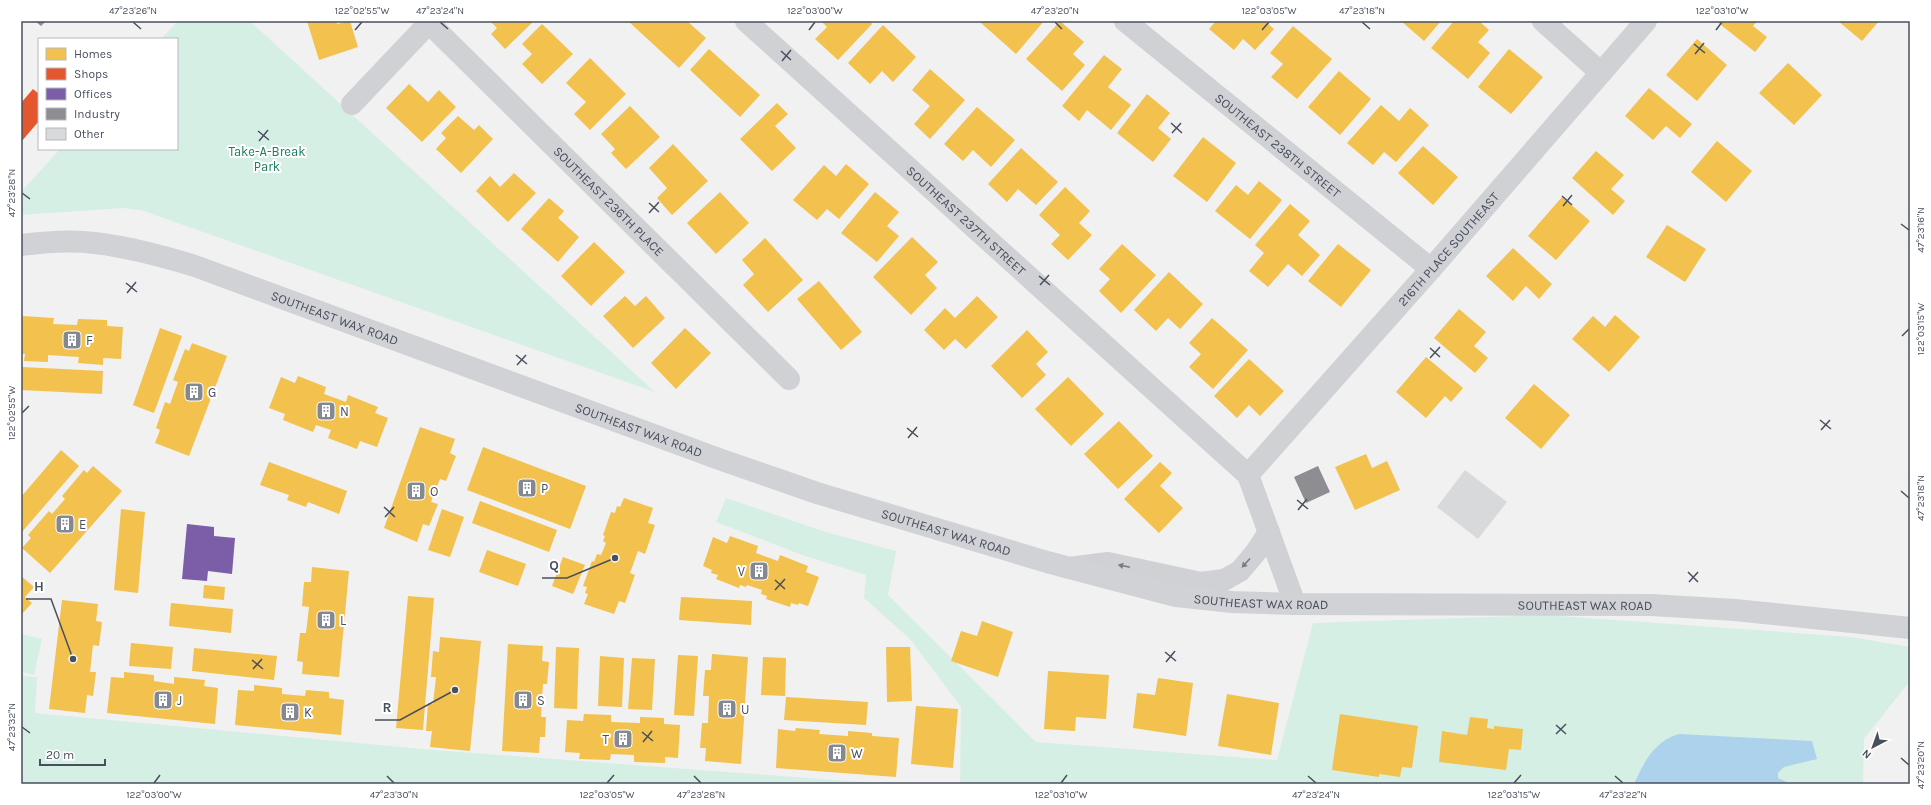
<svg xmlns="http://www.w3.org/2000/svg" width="1931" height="805" font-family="Karla,sans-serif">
  <rect width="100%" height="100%" fill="#f1f1f1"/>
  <path fill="#d6efe5" d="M 178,21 L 250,21 L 655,392 L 144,211 L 124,208 L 21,215 L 21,192 L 60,149 L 177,149 L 177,39 L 161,39 Z
    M 726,498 L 826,532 L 896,551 L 888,595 L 1036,742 L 1277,760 L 1313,623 L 1546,615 L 1852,637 L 1910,647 L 1910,681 L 1864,739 L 1863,784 L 960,784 L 961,707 L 910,639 L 864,598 L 866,575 L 805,556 L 716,522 Z
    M 21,634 L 42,639 L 34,675 L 21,672 Z
    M 21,676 L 37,677 L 35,713 L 434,750 L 888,784 L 21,784 Z"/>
  <path fill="#acd2ec" d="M 1679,734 L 1812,741 L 1817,759 L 1784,767 L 1778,773 L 1778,778 L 1787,782 L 1781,784 L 1634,784 C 1644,762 1654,741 1679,734 Z"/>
  <path fill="#f2c14e" d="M 307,21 L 336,21 L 337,24 L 350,21 L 358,47 L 319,60 Z
    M 490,21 L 534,21 L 505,49 L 491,34 L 497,28 Z
    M 628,21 L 687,21 L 706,38 L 679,68 Z
    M 821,21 L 870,21 L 872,24 L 838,60 L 815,39 L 827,27 Z
    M 983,21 L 1044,21 L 1016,54 L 981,23 Z
    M 1060,21 L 1084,42 L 1073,54 L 1085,65 L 1062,91 L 1026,59 Z
    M 1216,21 L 1265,21 L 1274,29 L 1255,50 L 1243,39 L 1234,50 L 1209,29 Z
    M 1401,21 L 1441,21 L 1424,41 Z
    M 1454,21 L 1479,21 L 1489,30 L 1478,42 L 1490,53 L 1468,79 L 1431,48 Z
    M 1716,21 L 1757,21 L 1753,26 L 1767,37 L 1755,52 Z
    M 1838,21 L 1879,21 L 1862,41 Z
    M 542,24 L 573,54 L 542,84 L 522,64 L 532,54 L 522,44 Z
    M 883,25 L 916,57 L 893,82 L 882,71 L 870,84 L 848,63 Z
    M 1293,26 L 1332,59 L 1297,99 L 1271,77 L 1283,64 L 1270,53 Z
    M 1697,39 L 1727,65 L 1697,101 L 1666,75 Z
    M 709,49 L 760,95 L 740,117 L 690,70 Z
    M 1509,49 L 1543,77 L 1511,114 L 1478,87 Z
    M 1104,55 L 1122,69 L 1108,87 L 1131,105 L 1111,130 L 1087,110 L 1079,121 L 1062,106 Z
    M 590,58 L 626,94 L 590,130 L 574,114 L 586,102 L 566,83 Z
    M 1788,63 L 1822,95 L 1794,125 L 1759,93 Z
    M 930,69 L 965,100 L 930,139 L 914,124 L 930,106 L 912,90 Z
    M 1339,71 L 1371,99 L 1340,135 L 1308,107 Z
    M 409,84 L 428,102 L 439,90 L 456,107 L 422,142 L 386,108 Z
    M 1649,88 L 1692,124 L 1680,138 L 1666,126 L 1653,140 L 1625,116 Z
    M 1147,94 L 1170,113 L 1158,128 L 1171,139 L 1153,162 L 1117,133 Z
    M 777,103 L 788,114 L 775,126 L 796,148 L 772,171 L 740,139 Z
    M 1381,105 L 1399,121 L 1410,108 L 1429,125 L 1396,162 L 1384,152 L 1373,165 L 1347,143 Z
    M 630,106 L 660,137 L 626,169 L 611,153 L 615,149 L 601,134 Z
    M 977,107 L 1015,140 L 991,167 L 973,150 L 963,161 L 944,144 Z
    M 458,116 L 474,130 L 479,125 L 493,139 L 461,173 L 436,149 L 446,138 L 441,133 Z
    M 1203,137 L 1236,163 L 1207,202 L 1173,176 Z
    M 1717,141 L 1752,171 L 1726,202 L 1691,172 Z
    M 673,144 L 708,181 L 672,215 L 657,198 L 667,188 L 649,168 Z
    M 1423,146 L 1458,177 L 1433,205 L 1398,173 Z
    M 1021,148 L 1058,182 L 1036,205 L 1018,189 L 1007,202 L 988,184 Z
    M 1596,151 L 1624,175 L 1611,189 L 1625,201 L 1613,215 L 1572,178 Z
    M 846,164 L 869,184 L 839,219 L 827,209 L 817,220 L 793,200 L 824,165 L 836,176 Z
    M 514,173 L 536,193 L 508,222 L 476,191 L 490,176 L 500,187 Z
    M 1259,181 L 1282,200 L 1250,239 L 1215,211 L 1236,185 L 1248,195 Z
    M 1065,187 L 1090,211 L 1079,223 L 1092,235 L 1068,260 L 1051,244 L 1060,235 L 1039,215 Z
    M 720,192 L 749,223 L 716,254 L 687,223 Z
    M 875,192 L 899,212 L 887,226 L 899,236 L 877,262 L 841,233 Z
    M 1562,197 L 1590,221 L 1556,260 L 1528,236 Z
    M 549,198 L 564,211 L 558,218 L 579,237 L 558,262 L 521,229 Z
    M 1290,204 L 1310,221 L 1298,235 L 1320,255 L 1302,276 L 1288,264 L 1268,287 L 1249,271 L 1264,253 L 1255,245 Z
    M 1667,225 L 1706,249 L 1685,282 L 1646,257 Z
    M 912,237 L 938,262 L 925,275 L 937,288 L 911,315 L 873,277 Z
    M 765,238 L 803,280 L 768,312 L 743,285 L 754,274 L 742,260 Z
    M 594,242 L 625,272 L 591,306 L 561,276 Z
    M 1122,244 L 1156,275 L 1121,313 L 1099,291 L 1110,279 L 1099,269 Z
    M 1338,244 L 1371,270 L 1341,307 L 1308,281 Z
    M 1513,248 L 1552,284 L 1539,299 L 1526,286 L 1513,301 L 1486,276 Z
    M 1169,272 L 1203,304 L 1180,329 L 1168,318 L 1156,331 L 1134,310 Z
    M 819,281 L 862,332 L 841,350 L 797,299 Z
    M 625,296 L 635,306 L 646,296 L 665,318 L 633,348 L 603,316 Z
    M 977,296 L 998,317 L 966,349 L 955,339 L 944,350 L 924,330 L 945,308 L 955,318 Z
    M 1459,309 L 1486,332 L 1474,346 L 1488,358 L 1475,373 L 1434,338 Z
    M 1615,315 L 1640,337 L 1609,372 L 1572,339 L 1593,316 L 1605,327 Z
    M 23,316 L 54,318 L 53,324 L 77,325 L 78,319 L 107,320 L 107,326 L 123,327 L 121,359 L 103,358 L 103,365 L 78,363 L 79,357 L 48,355 L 48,362 L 24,361 L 25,354 L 21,354 L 21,322 Z
    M 1212,318 L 1248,350 L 1213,389 L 1189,367 L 1201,354 L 1189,343 Z
    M 160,328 L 182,336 L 154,413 L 133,405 Z
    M 685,328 L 711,353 L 676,389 L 651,363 Z
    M 1027,330 L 1048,352 L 1036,364 L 1046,375 L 1022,398 L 991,366 Z
    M 192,343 L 227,356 L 189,456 L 155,443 L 160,430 L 156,428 L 165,402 L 170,404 L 178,382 L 173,380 L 185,349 L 189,351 Z
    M 1426,357 L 1463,388 L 1451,402 L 1445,396 L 1426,418 L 1396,392 Z
    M 1249,359 L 1284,391 L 1260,416 L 1249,405 L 1237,418 L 1214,396 Z
    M 22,367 L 103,371 L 102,394 L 21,390 Z
    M 298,376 L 326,387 L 324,394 L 346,402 L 348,395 L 378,407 L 375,413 L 388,418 L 377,447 L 360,441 L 357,449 L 328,438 L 331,430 L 316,425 L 313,432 L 283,420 L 285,414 L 269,408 L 281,377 L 295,383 Z
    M 1068,377 L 1104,414 L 1071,446 L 1035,409 Z
    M 1534,384 L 1570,415 L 1541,449 L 1505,418 Z
    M 1119,421 L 1153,456 L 1118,489 L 1084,454 Z
    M 420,427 L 455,439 L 450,453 L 456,456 L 446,481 L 440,479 L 431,502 L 438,504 L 429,526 L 423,524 L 417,542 L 384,528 Z
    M 483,447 L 586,486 L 570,529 L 467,490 Z
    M 61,450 L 79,466 L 21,533 L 21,497 Z
    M 1366,454 L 1372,468 L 1387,461 L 1400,490 L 1355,510 L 1335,467 Z
    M 269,462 L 347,491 L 339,514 L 308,502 L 306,507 L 287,500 L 289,495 L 260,485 Z
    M 1160,462 L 1172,473 L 1160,486 L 1183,508 L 1159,533 L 1124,499 Z
    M 93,466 L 122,491 L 50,573 L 22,548 L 31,538 L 28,535 L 49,511 L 52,514 L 65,499 L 62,496 L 84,470 L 87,473 Z
    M 624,498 L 653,508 L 648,523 L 655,525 L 645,554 L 638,551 L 630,573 L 635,575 L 625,603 L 619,601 L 614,614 L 584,604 L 588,594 L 585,593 L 587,587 L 583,586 L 592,561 L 594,562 L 597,554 L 601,555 L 606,543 L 603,541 L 605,536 L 603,535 L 611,512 L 615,513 L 617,506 L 620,507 Z
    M 480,501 L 557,530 L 549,552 L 472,523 Z
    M 121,509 L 145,512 L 138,593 L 114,590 Z
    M 442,509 L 464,517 L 450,557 L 428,550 Z
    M 730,536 L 758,546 L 756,553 L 778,561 L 780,555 L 808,566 L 806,572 L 819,577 L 808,606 L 799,603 L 798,605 L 791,603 L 790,607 L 766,599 L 767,596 L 761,594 L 762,590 L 747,585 L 746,587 L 740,585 L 739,588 L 716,579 L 718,575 L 711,573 L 712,570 L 703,566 L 713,537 L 727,543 Z
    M 487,550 L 526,564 L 518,586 L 479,572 Z
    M 563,557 L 585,565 L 573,594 L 552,586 Z
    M 312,567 L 349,571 L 339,677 L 302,674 L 303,662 L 297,661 L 300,633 L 306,633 L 309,607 L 302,606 L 304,582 L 311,582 Z
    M 21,576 L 34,587 L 25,597 L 32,603 L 21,615 Z
    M 204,585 L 225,587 L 224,600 L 203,598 Z
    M 408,596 L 434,598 L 423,730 L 396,728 Z
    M 681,597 L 752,601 L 751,625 L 679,620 Z
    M 62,600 L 98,604 L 96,621 L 102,622 L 99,646 L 93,645 L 90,672 L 96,672 L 93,696 L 87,695 L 85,713 L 49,709 Z
    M 171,603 L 233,609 L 231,633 L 169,626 Z
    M 982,621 L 1013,632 L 998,677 L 951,661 L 961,631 L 977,636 Z
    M 440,637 L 481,641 L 470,751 L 430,747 L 432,731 L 426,731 L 428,703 L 433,704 L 436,677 L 431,677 L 433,651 L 439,652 Z
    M 131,643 L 173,647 L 171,669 L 129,666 Z
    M 508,644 L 543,646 L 542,661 L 549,662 L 547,684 L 543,684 L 541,717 L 546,717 L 545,737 L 540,737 L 539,753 L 502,751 Z
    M 556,647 L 579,648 L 577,709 L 554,708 Z
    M 886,647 L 910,647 L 912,701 L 887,702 Z
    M 194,648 L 277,656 L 274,680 L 192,671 Z
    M 712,654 L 748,657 L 741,764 L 705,761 L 706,748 L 700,748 L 702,723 L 708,723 L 709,696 L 703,696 L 705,670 L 711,670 Z
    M 678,655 L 698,656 L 694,716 L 674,715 Z
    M 600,656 L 624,658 L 622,707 L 598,706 Z
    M 763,657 L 786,658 L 785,696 L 761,695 Z
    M 632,658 L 655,659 L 652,710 L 628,709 Z
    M 1048,671 L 1109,675 L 1106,719 L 1076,717 L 1075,731 L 1044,729 Z
    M 124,672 L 154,675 L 154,681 L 174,684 L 174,677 L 205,680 L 204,686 L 218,688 L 215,724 L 107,713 L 111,677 L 124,678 Z
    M 1158,678 L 1193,683 L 1186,736 L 1133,728 L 1137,693 L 1155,695 Z
    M 254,685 L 282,688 L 282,694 L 305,696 L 306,690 L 329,692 L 329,698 L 344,700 L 341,735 L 235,725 L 238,690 L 254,691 Z
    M 1227,694 L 1279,703 L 1271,755 L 1218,746 Z
    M 786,697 L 868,702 L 866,725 L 784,720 Z
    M 916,706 L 958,709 L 953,768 L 911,764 Z
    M 584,714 L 611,715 L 611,722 L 640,723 L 640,717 L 664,718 L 664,724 L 680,725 L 678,758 L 665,757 L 665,763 L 634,762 L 634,755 L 611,754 L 610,760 L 579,759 L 580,753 L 565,752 L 567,720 L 583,721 Z
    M 1340,714 L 1418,726 L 1412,768 L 1402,767 L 1400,777 L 1379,774 L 1379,777 L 1332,770 Z
    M 1470,717 L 1488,719 L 1487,728 L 1494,729 L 1494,726 L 1523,729 L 1521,750 L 1509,749 L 1506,770 L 1439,762 L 1442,731 L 1467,735 Z
    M 796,728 L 820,730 L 819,734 L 848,736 L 848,731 L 872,733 L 872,736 L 899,738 L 896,777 L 776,768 L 778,729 L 795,731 Z"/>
  <path fill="#e4572e" d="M 33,89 L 39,94 L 39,121 L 21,142 L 21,103 Z"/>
  <path fill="#7b5ea7" d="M 187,524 L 214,527 L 214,536 L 235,538 L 232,574 L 208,571 L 207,581 L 182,579 Z"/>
  <path fill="#8d8d92" d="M 35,21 L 46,21 L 41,26 Z
    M 1318,466 L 1330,492 L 1306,503 L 1294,477 Z"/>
  <path fill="#d8d9db" d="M 1465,470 L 1507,502 L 1478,539 L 1437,507 Z"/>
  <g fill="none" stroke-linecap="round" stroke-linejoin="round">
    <g stroke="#cfd1d4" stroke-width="22">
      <path id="s1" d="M 427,21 L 789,379"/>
      <path id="s2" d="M 746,21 L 1248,475 L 1295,604"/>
      <path id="s3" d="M 1125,21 L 1431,269"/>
      <path d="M 1543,21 L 1601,73"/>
      <path d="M 352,104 L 428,24"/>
      <path id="s4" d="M 1248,475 L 1431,269 L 1646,21"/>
      <path d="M 1069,568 L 1108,563 L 1201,583 L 1224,580 L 1240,571 L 1256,552 L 1269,532"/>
    </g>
    <path stroke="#d0d2d5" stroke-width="22" id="s5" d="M 21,245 C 45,242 71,240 95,243 C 129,247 162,256 195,266 L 719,459 L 817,493 L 1047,562 L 1176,596 L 1232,602 L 1295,604 L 1651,605 L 1735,610 L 1910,628"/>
  </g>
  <defs><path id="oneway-solid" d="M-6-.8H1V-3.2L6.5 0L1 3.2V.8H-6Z"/></defs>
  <g fill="#777c87">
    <use href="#oneway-solid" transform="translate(1246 563) rotate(132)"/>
    <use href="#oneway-solid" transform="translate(1124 566) rotate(-168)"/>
  </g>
  <path fill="none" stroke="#484f5d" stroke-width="1.5" d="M 133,22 L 141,29M 440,22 L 448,29M 1055,22 L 1062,29M 1362,22 L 1370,29M 355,30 L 362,22M 809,30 L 815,22M 1262,30 L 1269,22M 1716,30 L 1722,22M 1694,44 L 1705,53M 781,51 L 791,60M 1695,54 L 1704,43M 782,61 L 791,50M 1171,123 L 1182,133M 258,131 L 269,140M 1172,133 L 1181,123M 259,141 L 268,130M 22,193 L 30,199M 1562,196 L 1572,205M 649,203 L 659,212M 1563,206 L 1572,195M 649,213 L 659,202M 1901,224 L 1909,230M 1039,276 L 1050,285M 126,283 L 137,292M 1040,285 L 1049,275M 127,293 L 136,282M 1902,336 L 1909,329M 1430,348 L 1440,357M 516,355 L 527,364M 1430,358 L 1440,347M 517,365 L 526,355M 22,413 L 29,406M 1820,420 L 1831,429M 907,428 L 918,437M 1821,430 L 1830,420M 908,438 L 917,427M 1901,491 L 1909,498M 1297,500 L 1308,509M 384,507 L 395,517M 1298,510 L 1307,499M 385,517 L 394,507M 1688,572 L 1698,582M 775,580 L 785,589M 1689,582 L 1698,572M 775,590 L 785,579M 1165,652 L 1176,661M 252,660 L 263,669M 1166,662 L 1175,651M 253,669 L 262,659M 1556,725 L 1566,734M 22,727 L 30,733M 642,732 L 653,741M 1556,734 L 1566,724M 643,742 L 652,731M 1901,758 L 1909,765M 387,776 L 394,783M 694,776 L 701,783M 1308,776 L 1316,783M 1615,776 L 1623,783M 154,783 L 160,775M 607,783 L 614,775M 1061,783 L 1067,775M 1514,783 L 1521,775"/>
  <defs>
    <symbol id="building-square" viewBox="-11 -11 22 22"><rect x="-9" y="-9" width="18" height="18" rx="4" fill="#838891" stroke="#fff"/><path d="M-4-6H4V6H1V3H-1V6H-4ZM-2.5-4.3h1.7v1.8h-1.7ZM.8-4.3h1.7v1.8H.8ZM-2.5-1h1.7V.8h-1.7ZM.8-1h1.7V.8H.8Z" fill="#fff"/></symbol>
  </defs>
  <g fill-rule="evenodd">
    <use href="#building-square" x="61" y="329" width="22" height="22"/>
    <use href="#building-square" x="183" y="381" width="22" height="22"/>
    <use href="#building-square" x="315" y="400" width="22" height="22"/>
    <use href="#building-square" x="516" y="477" width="22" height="22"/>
    <use href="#building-square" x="405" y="480" width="22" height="22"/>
    <use href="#building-square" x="54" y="513" width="22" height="22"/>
    <use href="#building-square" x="748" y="560" width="22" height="22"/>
    <use href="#building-square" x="315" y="609" width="22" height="22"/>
    <use href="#building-square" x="152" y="689" width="22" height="22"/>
    <use href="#building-square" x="512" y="689" width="22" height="22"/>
    <use href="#building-square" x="716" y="698" width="22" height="22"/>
    <use href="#building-square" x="279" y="701" width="22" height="22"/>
    <use href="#building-square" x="612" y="728" width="22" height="22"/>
    <use href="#building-square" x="826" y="742" width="22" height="22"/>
  </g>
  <g text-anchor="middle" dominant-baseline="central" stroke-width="4" stroke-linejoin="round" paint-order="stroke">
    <g font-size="13" fill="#484f5d" stroke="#fff">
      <text stroke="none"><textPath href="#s3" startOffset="197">SOUTHEAST 238TH STREET</textPath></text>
      <text stroke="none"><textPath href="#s1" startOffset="256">SOUTHEAST 236TH PLACE</textPath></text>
      <text stroke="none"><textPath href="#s2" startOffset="297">SOUTHEAST 237TH STREET</textPath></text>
      <text stroke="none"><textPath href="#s4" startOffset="302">216TH PLACE SOUTHEAST</textPath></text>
      <text stroke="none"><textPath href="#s5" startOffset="326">SOUTHEAST WAX ROAD</textPath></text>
      <text stroke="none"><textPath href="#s5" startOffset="650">SOUTHEAST WAX ROAD</textPath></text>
      <text stroke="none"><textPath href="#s5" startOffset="974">SOUTHEAST WAX ROAD</textPath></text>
      <text stroke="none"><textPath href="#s5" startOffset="1298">SOUTHEAST WAX ROAD</textPath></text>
      <text stroke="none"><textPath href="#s5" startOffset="1622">SOUTHEAST WAX ROAD</textPath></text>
    </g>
    <g font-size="13" fill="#197d5f" stroke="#fff">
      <text x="267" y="151">Take-A-Break<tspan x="267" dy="15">Park</tspan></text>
    </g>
    <g font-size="13" fill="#484f5d" stroke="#fff" text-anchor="start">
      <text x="86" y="340">F</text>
      <text x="208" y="392">G</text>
      <text x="340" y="411">N</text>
      <text x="541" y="488">P</text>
      <text x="430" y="491">O</text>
      <text x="79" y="524">E</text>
      <text x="745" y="571" text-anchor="end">V</text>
      <text x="340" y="620">L</text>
      <text x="177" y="700">J</text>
      <text x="537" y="700">S</text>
      <text x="741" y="709">U</text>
      <text x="304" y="712">K</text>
      <text x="609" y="739" text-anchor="end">T</text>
      <text x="851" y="753">W</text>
    </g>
  </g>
  <path fill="none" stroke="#484f5d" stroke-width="1.5" d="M615 558L567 578H542M73 659L51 599H26M455 690L400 720H375"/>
  <g fill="#484f5d" stroke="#fff" stroke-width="1.5">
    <circle cx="615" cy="558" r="4"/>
    <circle cx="73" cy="659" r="4"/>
    <circle cx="455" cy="690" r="4"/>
  </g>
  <g font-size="14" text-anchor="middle" font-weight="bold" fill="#484f5d" stroke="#fff" stroke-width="4" stroke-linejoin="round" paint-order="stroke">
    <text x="554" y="570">Q</text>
    <text x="39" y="591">H</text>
    <text x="387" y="712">R</text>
  </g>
  <rect width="1931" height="805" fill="none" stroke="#ffffff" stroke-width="44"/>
  <rect x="38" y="38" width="140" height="112" fill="#ffffff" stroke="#b6b9be"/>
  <rect x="46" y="48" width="20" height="12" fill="#f2c14e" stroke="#b6b9be"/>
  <text x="74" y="58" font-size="12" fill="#484f5d">Homes</text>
  <rect x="46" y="68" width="20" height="12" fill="#e4572e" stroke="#b6b9be"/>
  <text x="74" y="78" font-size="12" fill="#484f5d">Shops</text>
  <rect x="46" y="88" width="20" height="12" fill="#7b5ea7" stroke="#b6b9be"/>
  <text x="74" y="98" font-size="12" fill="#484f5d">Offices</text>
  <rect x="46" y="108" width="20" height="12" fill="#8d8d92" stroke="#b6b9be"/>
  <text x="74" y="118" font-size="12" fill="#484f5d">Industry</text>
  <rect x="46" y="128" width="20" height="12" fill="#d8d9db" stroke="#b6b9be"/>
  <text x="74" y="138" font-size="12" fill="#484f5d">Other</text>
  <g transform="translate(1873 747) rotate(221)" stroke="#ffffff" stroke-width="3" paint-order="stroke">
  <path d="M0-3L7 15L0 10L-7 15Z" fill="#484f5d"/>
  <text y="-6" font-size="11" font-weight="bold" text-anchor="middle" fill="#484f5d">N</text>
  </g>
  <path d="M40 759v6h65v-6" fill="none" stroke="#484f5d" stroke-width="2"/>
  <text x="46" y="759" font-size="12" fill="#484f5d" stroke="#ffffff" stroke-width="3" paint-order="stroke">20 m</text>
  <rect x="22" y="22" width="1887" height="761" fill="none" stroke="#484f5d" stroke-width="1.5"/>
  <g font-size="10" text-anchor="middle" fill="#484f5d">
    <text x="133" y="14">47°23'26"N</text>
    <text x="362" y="14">122°02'55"W</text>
    <text x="440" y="14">47°23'24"N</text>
    <text x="815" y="14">122°03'00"W</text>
    <text x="1055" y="14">47°23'20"N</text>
    <text x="1269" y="14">122°03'05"W</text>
    <text x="1362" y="14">47°23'18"N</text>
    <text x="1722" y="14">122°03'10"W</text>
    <text transform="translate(11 193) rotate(-90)" y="4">47°23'28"N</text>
    <text transform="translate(1920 230) rotate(-90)" y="4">47°23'16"N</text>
    <text transform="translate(1920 329) rotate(-90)" y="4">122°03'15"W</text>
    <text transform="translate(11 413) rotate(-90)" y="4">122°02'55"W</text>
    <text transform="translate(1920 498) rotate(-90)" y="4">47°23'18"N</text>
    <text transform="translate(11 727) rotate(-90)" y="4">47°23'32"N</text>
    <text transform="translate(1920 765) rotate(-90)" y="4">47°23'20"N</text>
    <text x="154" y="798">122°03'00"W</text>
    <text x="394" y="798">47°23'30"N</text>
    <text x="607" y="798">122°03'05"W</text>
    <text x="701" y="798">47°23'28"N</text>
    <text x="1061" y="798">122°03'10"W</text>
    <text x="1316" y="798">47°23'24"N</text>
    <text x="1514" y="798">122°03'15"W</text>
    <text x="1623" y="798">47°23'22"N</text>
  </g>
</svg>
